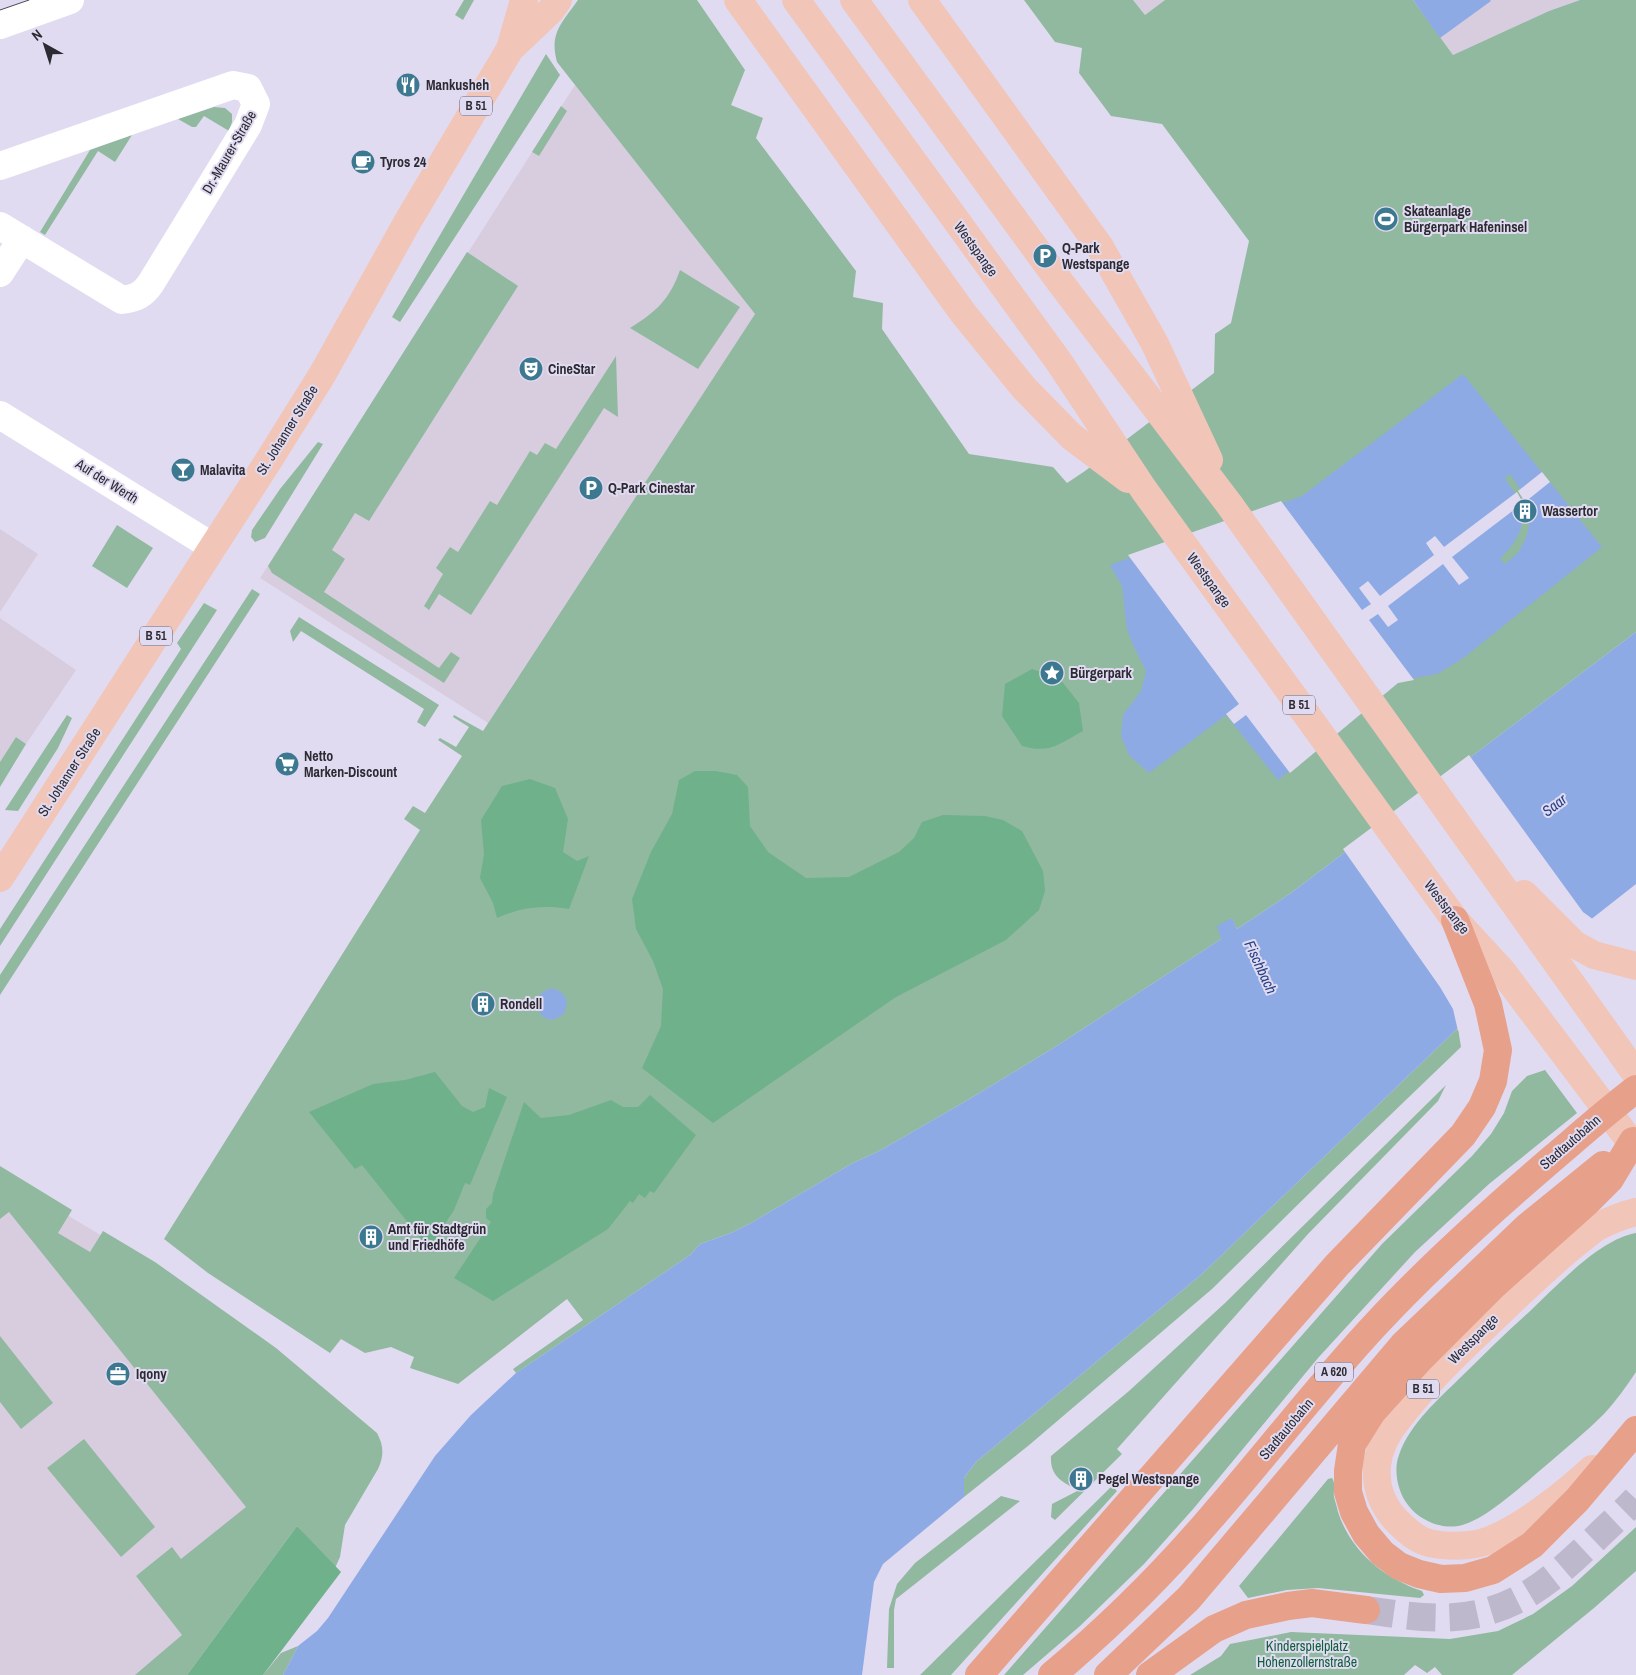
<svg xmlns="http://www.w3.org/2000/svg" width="1636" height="1675" font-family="'Archivo Narrow',sans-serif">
  <rect width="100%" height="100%" fill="#e1dbf1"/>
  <path fill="#d8cddf" d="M 1133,0 L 1165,0 L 1145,15 Z
    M 1413,0 L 1580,0 L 1549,11 L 1453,55 Z
    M 575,85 L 755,314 L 488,723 L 260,578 Z
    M 0,529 L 38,554 L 0,612 Z
    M 0,618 L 76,670 L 26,744 L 16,737 L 0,762 Z
    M 0,1175 L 104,1237 L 320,1480 L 187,1675 L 0,1675 Z"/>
  <path fill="#91b9a0" d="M 464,0 L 474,0 L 463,20 L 455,15 Z
    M 578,0 L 697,0 L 745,70 L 731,105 L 763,118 L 756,138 L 856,271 L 853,297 L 883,303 L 882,329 L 969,454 L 1053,467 L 1067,483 L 1085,471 L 1214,373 L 1215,334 L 1231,323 L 1249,241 L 1162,124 L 1111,116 L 1079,73 L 1082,48 L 1055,42 L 1024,0 L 1133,0 L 1145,15 L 1165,0 L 1413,0 L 1453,55 L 1549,11 L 1580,0 L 1636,0 L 1636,632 L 1291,893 L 1237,929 L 1231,918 L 1221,939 L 1055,1047 L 966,1101 L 881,1150 L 851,1164 L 751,1223 L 731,1233 L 700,1244 L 690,1255 L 516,1373 L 513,1369 L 583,1320 L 567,1299 L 458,1384 L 410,1368 L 414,1357 L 391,1347 L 365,1353 L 341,1339 L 330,1353 L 208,1273 L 164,1239 L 420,830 L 404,819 L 413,806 L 425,813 L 462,756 L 438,740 L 440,738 L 456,747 L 469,727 L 453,717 L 454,715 L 483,731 L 755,314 L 557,62 C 549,33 562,23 578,0 Z
    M 546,54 L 560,75 L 400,322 L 392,317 Z
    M 561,106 L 567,111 L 539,156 L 532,152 Z
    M 214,107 L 225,108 L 232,114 L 232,122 L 229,131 L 204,116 L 196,127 L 192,127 L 178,119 Z
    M 132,135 L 115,162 L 98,151 L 45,235 L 40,232 L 90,150 Z
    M 467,252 L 518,286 L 369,521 L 355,513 L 332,550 L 345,559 L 324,592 L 439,668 L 451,652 L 460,658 L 444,683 L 272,573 L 268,566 Z
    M 680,270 L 740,307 L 698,369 L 630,328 C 656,312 670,299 680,270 Z
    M 616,356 L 618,417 L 604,408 L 471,615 L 439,594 L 429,610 L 424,606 L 443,574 L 436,568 L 450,547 L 458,552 L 490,501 L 497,505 L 530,451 L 537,455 L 545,443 L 556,449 Z
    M 318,442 L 323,444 L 265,538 L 255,542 L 251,537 L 252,530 L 280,489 Z
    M 117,525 L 153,548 L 127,588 L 92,566 Z
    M 252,589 L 260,594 L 0,995 L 0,975 Z
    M 204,603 L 217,610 L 0,946 L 0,929 L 181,649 L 177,643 Z
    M 299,617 L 439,705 L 425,727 L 417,722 L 424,709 L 301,631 L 293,642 L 290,631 Z
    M 67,715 L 72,718 L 58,748 L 18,811 L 5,810 Z
    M 16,737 L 26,744 L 0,787 L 0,762 Z
    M 1458,1028 L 1461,1047 L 1331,1172 L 1212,1289 L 1028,1446 L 964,1497 L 964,1478 L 976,1462 L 1202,1274 Z
    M 1545,1070 L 1577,1113 L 1489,1184 L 1415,1252 L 1318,1358 L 1194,1508 L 1144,1564 L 1080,1626 L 1023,1675 L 1004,1675 L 1382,1244 L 1472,1156 L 1491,1134 L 1504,1113 L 1512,1091 L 1527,1076 Z
    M 1446,1085 L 1438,1101 L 1308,1234 L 1117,1449 L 1122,1454 L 1055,1520 L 1051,1517 L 1052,1504 L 1087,1486 L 1088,1477 L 1083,1472 L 1075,1473 L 1073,1481 L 1075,1485 L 1080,1487 L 1076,1489 C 1060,1481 1050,1475 1051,1456 L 1129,1391 L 1225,1303 Z
    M 0,1166 L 72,1210 L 58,1233 L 90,1252 L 103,1231 L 155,1262 L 276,1348 L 377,1433 C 384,1446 384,1456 378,1469 L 345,1525 L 340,1557 L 335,1568 L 297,1526 L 187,1675 L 135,1675 L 182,1635 L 136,1576 L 172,1547 L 181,1559 L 246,1507 L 9,1212 L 0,1219 Z
    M 1636,1233 L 1636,1372 C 1626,1387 1616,1401 1604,1414 C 1587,1431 1568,1446 1550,1462 C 1528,1480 1485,1522 1458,1526 C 1440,1529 1419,1520 1408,1505 C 1398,1493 1393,1470 1399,1455 C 1410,1423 1439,1399 1462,1376 C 1484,1355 1505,1333 1528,1313 C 1555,1288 1599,1239 1636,1233 Z
    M 0,1336 L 53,1403 L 21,1429 L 0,1402 Z
    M 84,1439 L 155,1527 L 121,1557 L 47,1468 Z
    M 1332,1478 C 1336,1484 1333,1490 1334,1497 C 1335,1501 1337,1507 1338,1512 C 1351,1552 1384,1578 1422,1591 L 1424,1595 L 1420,1598 L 1318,1588 L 1287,1590 L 1248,1598 L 1239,1586 L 1328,1479 Z
    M 1112,1486 L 1117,1491 L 951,1675 L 920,1675 Z
    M 1001,1496 L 1020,1501 L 896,1599 L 894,1610 L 894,1668 L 887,1668 L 889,1609 L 897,1584 L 915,1563 Z
    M 1636,1527 L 1636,1571 L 1594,1608 L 1512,1675 L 1442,1675 L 1435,1667 L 1427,1673 L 1415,1665 L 1404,1675 L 1190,1675 L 1221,1656 L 1230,1644 L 1291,1632 L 1450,1639 L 1498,1631 L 1533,1614 L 1572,1586 Z
    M 298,1646 L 283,1675 L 263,1675 L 281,1653 Z"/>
  <path fill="#6fb18a" d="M 1032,669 L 1059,678 L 1079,703 L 1083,731 C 1059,744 1050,754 1022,746 L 1002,716 L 1005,684 Z
    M 695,771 L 716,771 L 737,775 L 748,787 L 750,826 L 768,852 L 806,878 L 849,877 L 899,852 L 914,838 L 922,822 L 943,815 L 985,816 L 1003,820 L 1022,831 L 1043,871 L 1045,891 L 1039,910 L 1006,940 L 896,997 L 713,1123 L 642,1068 L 661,1026 L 663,989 L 653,961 L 636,929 L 632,899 L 651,852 L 672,814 L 679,780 Z
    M 530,779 L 555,788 L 568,819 L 563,852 L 577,861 L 589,856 L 569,909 C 543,905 522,907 497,918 L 493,903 L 480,878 L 484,854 L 481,820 L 502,786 Z
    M 435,1072 L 462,1106 L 473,1112 L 485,1107 L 489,1088 L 507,1097 L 470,1185 L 465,1183 L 454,1210 L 430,1247 L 425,1244 L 362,1165 L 355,1169 L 309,1112 L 373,1084 L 405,1080 Z
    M 650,1095 L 696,1135 L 654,1193 L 650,1191 L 645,1198 L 639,1194 L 633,1203 L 630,1201 L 608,1229 L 493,1301 L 454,1278 L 491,1222 L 486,1218 L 486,1209 L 492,1203 L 493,1194 L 524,1102 L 541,1118 L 569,1115 L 611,1100 L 623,1107 L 638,1107 Z
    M 297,1526 L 341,1572 L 263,1675 L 187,1675 Z"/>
  <path fill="#8eaae4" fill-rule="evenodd" d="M 1413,0 L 1490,0 L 1491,1 L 1440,38 Z
    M 1463,374 L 1602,547 L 1462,659 L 1437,674 L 1397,681 L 1278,780 L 1226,715 L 1149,773 L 1129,755 L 1121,736 L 1123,715 L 1141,691 L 1146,671 L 1133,645 L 1127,629 L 1122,586 L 1110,565 L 1302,496 ZM 1510,474 L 1527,499 L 1530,521 L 1526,538 L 1518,553 L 1505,564 L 1500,559 C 1515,544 1529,524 1520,502 C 1517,494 1509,486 1505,478 Z
    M 1636,632 L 1636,884 L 1524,972 L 1458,1028 L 1202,1274 L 976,1462 L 964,1478 L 964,1497 L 883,1564 L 874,1582 L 862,1675 L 283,1675 L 298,1646 L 317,1631 L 328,1618 L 435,1456 L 471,1415 L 516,1373 L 690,1255 L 700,1244 L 731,1233 L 751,1223 L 851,1164 L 881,1150 L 966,1101 L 1055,1047 L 1221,939 L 1217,926 L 1232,918 L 1237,929 L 1291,893 Z
    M 548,989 C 558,988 565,993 567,1003 L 564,1014 L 553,1020 L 544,1018 L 536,1008 L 538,996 Z"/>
  <path fill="#e1dbf1" d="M 1542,472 L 1550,482 L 1525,502 L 1518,491 Z
    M 1517,492 L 1523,503 L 1452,557 L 1469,578 L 1459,585 L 1443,564 L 1388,606 L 1398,620 L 1388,627 L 1378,614 L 1369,620 L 1414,680 L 1398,683 L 1290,773 L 1246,715 L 1234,724 L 1226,714 L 1239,704 L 1128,555 L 1281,501 L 1362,610 L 1371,604 L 1359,588 L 1368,581 L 1380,596 L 1434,555 L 1426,543 L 1435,536 L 1444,547 Z
    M 1469,755 L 1583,912 L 1594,920 L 1526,974 L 1458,1031 L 1453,1009 L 1440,987 L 1343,849 Z"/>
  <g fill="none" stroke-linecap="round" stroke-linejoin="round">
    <path stroke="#bdb8cb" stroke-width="28" stroke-dasharray="28 14" stroke-linecap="butt" d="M 1366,1610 C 1402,1615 1441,1622 1477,1614 C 1528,1603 1559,1573 1595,1539 C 1608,1526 1623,1513 1636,1499"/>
    <path stroke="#fff" stroke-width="28" d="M 0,25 L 70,0
      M 0,166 L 233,85 L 248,88 L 256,104 L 248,125 L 151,283 C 143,295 136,298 122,300 L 0,226
      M 0,273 L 22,239
      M 0,415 L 213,547"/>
    <path stroke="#f1c6b9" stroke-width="28" d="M 738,0 L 963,313 L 1024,388 L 1072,437 L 1128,479
      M 796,0 L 1059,362 L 1144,490 L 1455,920 L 1502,971 L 1636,1149
      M 854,0 L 1060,282 L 1229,504 L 1636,1074
      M 922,0 L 1100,247 L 1154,342 L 1209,460
      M 511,48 L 551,10 L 558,0
      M 0,878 L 267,463 L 322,375 L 408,221 L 510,49 L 524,0
      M 1524,894 L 1574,944 L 1594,955 L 1636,966
      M 1592,1469 C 1566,1493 1523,1527 1490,1540 C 1472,1547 1441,1548 1423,1541 C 1414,1537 1406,1530 1399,1523 C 1383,1508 1375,1487 1377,1465 C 1379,1448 1388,1431 1399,1418 C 1433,1373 1477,1335 1517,1296 C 1538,1277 1557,1258 1579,1241 C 1585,1236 1591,1231 1597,1227 C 1609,1221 1623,1215 1636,1212"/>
    <path stroke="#e7a08a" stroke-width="28" d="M 1633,1141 L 1610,1179 L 1586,1203 L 1493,1286 L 1419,1360 L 1372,1412 L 1352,1444 L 1348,1471 L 1348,1492 L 1354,1512 L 1366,1534 L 1382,1553 L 1399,1566 L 1419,1574 L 1441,1579 L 1465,1578 L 1493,1570 L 1532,1545 L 1577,1500 L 1636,1430
      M 979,1675 L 1337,1265 L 1463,1135 L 1482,1107 L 1493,1081 L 1498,1050 L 1488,1004 L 1455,920
      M 1052,1675 C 1108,1628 1161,1576 1209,1520 C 1266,1455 1318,1386 1377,1323 C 1432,1264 1491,1211 1553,1158 C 1580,1135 1607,1111 1636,1089
      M 1108,1675 L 1189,1598 L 1403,1345 L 1528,1226 L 1603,1165
      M 1150,1675 L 1214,1629 L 1246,1615 L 1288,1606 L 1312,1603 L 1366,1610"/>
    <path stroke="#4c4953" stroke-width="1" d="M 0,10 L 29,0"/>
  </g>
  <defs>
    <symbol id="restaurant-disc" viewBox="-11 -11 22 22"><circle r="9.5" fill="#3c7990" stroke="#e1dbf1"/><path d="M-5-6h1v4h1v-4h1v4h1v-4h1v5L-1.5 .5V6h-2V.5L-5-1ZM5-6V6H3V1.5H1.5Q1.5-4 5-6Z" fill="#fff"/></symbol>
    <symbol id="cafe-disc" viewBox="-11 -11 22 22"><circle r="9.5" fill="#3c7990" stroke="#e1dbf1"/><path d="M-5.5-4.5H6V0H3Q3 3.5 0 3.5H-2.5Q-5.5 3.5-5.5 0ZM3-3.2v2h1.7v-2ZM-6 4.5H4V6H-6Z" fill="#fff"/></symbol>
    <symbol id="stadium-disc" viewBox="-11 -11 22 22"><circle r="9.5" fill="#3c7990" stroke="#e1dbf1"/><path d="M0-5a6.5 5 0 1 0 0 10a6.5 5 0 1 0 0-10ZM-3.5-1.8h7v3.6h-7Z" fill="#fff"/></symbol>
    <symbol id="parking-disc" viewBox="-11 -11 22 22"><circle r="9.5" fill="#3c7990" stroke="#e1dbf1"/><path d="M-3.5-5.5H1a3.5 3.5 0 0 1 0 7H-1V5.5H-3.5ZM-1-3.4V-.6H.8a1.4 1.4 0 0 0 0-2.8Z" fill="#fff"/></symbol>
    <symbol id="theatre-disc" viewBox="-11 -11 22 22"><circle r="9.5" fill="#3c7990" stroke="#e1dbf1"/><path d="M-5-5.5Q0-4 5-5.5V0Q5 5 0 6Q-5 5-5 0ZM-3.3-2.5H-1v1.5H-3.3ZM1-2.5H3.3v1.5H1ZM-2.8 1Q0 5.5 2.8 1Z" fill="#fff"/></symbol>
    <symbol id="bar-disc" viewBox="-11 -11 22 22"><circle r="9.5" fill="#3c7990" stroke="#e1dbf1"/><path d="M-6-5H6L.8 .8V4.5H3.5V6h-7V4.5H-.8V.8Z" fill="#fff"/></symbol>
    <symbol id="building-disc" viewBox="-11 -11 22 22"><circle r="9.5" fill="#3c7990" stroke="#e1dbf1"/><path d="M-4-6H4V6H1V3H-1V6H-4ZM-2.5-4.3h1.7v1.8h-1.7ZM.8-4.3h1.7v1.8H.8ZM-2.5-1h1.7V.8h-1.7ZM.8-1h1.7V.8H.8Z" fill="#fff"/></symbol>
    <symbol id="sight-disc" viewBox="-11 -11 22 22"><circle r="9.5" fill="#3c7990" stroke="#e1dbf1"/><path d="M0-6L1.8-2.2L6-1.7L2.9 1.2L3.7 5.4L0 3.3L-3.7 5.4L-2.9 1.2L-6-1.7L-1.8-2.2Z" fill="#fff"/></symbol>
    <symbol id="supermarket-disc" viewBox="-11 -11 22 22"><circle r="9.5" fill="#3c7990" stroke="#e1dbf1"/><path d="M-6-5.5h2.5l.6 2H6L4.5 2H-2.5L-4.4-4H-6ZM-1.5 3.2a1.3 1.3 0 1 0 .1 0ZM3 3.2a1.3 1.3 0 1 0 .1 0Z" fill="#fff"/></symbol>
    <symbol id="office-disc" viewBox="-11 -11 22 22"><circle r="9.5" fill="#3c7990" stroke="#e1dbf1"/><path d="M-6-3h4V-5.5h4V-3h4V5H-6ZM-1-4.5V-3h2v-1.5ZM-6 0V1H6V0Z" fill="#fff"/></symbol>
  </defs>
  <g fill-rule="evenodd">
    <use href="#restaurant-disc" x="394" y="71" width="28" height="28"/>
    <use href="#cafe-disc" x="349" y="148" width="28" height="28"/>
    <use href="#stadium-disc" x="1372" y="205" width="28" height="28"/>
    <use href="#parking-disc" x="1031" y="242" width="28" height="28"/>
    <use href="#theatre-disc" x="517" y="355" width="28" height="28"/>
    <use href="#bar-disc" x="169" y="456" width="28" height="28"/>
    <use href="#parking-disc" x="577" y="474" width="28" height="28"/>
    <use href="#building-disc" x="1511" y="497" width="28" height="28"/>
    <use href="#sight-disc" x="1038" y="659" width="28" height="28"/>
    <use href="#supermarket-disc" x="273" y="750" width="28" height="28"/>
    <use href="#building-disc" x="469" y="990" width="28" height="28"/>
    <use href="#building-disc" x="357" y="1223" width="28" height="28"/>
    <use href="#office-disc" x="104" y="1360" width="28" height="28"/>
    <use href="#building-disc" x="1067" y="1465" width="28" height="28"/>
  </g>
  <g text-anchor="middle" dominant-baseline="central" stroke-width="4" stroke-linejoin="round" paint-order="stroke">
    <g fill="#e1dbf1" stroke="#625f6b" stroke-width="1">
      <rect x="460" y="96.5" width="32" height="19" rx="4"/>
      <rect x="140" y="626.5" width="32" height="19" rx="4"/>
      <rect x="1283" y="695.5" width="32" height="19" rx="4"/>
      <rect x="1315" y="1362.5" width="38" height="19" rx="4"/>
      <rect x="1407" y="1379.5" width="32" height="19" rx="4"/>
    </g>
    <g font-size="12" font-weight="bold" fill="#2c2a32">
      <text x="476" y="106">B 51</text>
      <text x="156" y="636">B 51</text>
      <text x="1299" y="705">B 51</text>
      <text x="1334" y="1372">A 620</text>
      <text x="1423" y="1389">B 51</text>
    </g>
    <g font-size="14" font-weight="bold" fill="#2c2a32" stroke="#e1dbf1" text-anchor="start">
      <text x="426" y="85">Mankusheh</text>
      <text x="380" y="162">Tyros 24</text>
      <text x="1404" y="211">Skateanlage<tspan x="1404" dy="16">Bürgerpark Hafeninsel</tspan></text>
      <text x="1062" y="248">Q-Park<tspan x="1062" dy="16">Westspange</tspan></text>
      <text x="548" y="369">CineStar</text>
      <text x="200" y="470">Malavita</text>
      <text x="608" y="488">Q-Park Cinestar</text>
      <text x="1542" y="511">Wassertor</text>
      <text x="1070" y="673">Bürgerpark</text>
      <text x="304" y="756">Netto<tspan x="304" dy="16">Marken-Discount</tspan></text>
      <text x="500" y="1004">Rondell</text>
      <text x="388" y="1229">Amt für Stadtgrün<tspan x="388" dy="16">und Friedhöfe</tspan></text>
      <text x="136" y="1374">Iqony</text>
      <text x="1098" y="1479">Pegel Westspange</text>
    </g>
    <g font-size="14" fill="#2c2a32" stroke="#e1dbf1">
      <text transform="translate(229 152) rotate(-60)">Dr.-Maurer-Straße</text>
      <text transform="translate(976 249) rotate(54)">Westspange</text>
      <text transform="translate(287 430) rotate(-58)">St. Johanner Straße</text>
      <text transform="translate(107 481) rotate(32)">Auf der Werth</text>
      <text transform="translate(1209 580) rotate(54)">Westspange</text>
      <text transform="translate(69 772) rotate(-57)">St. Johanner Straße</text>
      <text transform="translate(1447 907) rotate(52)">Westspange</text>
      <text transform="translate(1570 1142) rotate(-41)">Stadtautobahn</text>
      <text transform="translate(1473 1339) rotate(-45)">Westspange</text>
      <text transform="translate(1286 1429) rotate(-50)">Stadtautobahn</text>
    </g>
    <g font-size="14" fill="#0e5e39" stroke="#e1dbf1">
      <text x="1307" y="1646">Kinderspielplatz<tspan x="1307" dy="16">Hohenzollernstraße</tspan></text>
    </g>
    <g font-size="15" font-style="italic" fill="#244185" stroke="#e1dbf1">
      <text transform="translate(1554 805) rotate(-37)">Saar</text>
      <text transform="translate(1261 967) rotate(65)">Fischbach</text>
    </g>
  </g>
  <g transform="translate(45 45) rotate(321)" stroke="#e1dbf1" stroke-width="4" paint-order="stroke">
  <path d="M0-4L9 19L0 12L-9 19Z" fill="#2c2a32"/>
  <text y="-8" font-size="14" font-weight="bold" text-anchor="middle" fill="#2c2a32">N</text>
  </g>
</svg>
